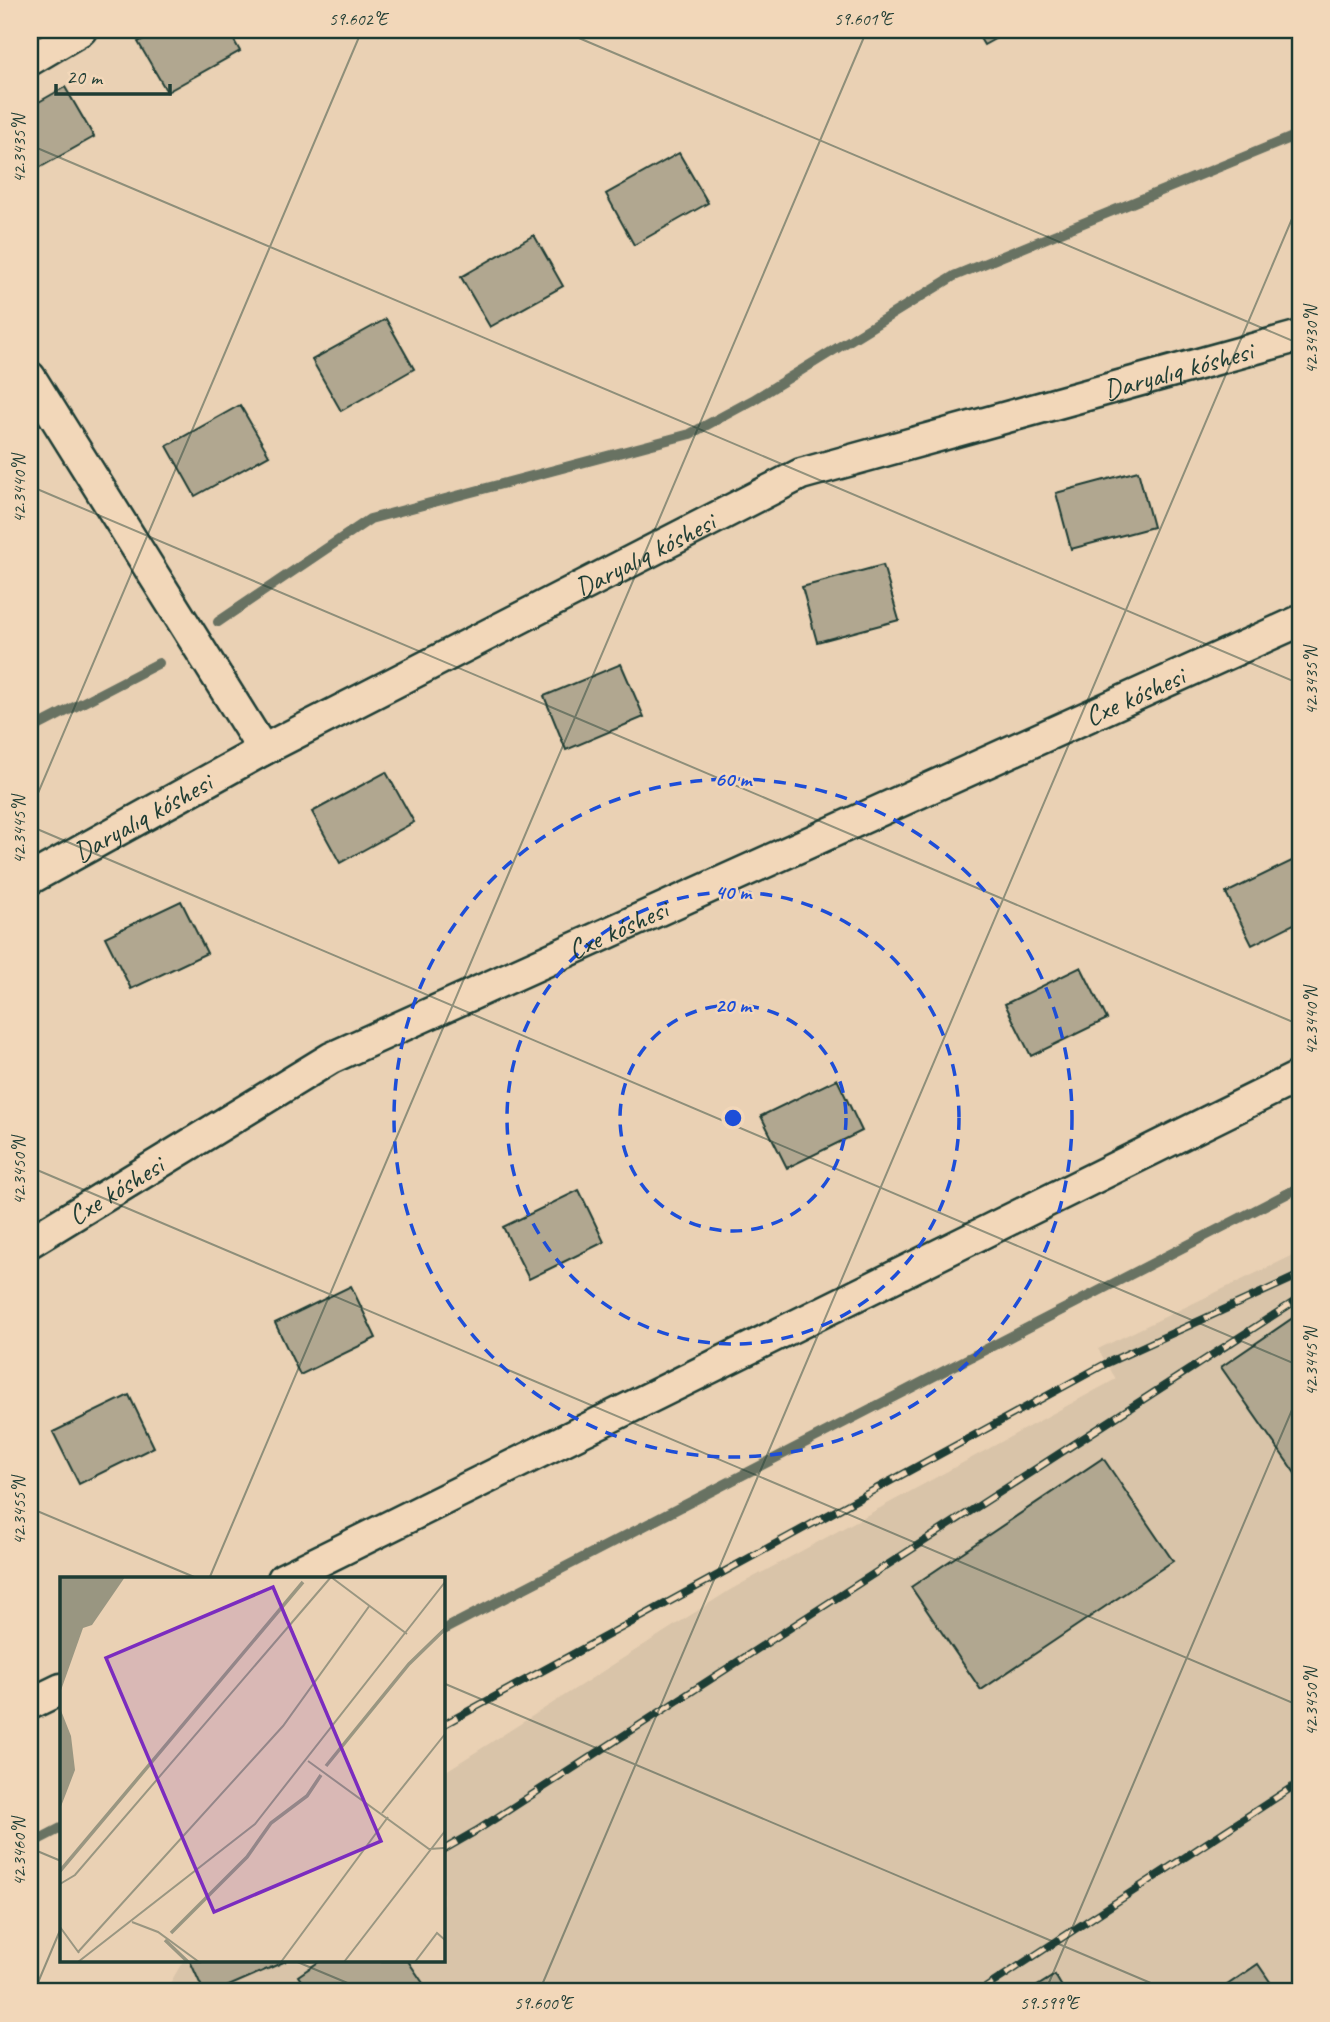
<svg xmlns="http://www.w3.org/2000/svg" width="1330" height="2022" font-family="Caveat,sans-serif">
  <rect width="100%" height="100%" fill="#ead1b4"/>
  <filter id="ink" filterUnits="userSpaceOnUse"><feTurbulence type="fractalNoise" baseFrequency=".0143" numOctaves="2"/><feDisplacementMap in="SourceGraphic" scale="14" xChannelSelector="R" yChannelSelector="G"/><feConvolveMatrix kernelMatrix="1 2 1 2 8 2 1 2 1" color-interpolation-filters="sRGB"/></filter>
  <g filter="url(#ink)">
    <path fill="#d9c4a9" d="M 1300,1252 L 1300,1992 L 165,1992 L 183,1961 L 443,1961 L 443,1773 L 730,1590 L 1116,1379 L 1098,1349 Z"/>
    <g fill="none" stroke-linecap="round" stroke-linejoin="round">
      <path stroke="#687262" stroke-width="10" d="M 218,622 L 370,519 L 690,434 L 753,400 L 954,276 L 1300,134
        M 30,730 L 159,663
        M 443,1630 L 1300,1187
        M 30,1844 L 61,1828"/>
    </g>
    <path fill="#b1a790" stroke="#1f3d34" stroke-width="2" d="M 160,30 L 228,30 L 240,51 L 167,92 L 138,42 Z
      M 975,30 L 1011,30 L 984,45 Z
      M 65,87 L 94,137 L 30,173 L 30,107 Z
      M 679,153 L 708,203 L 634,245 L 606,194 Z
      M 534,235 L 563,286 L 490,327 L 461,277 Z
      M 386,319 L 414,369 L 341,411 L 312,360 Z
      M 240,405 L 269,455 L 195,496 L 167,446 Z
      M 1138,471 L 1153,527 L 1071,549 L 1056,493 Z
      M 883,565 L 899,620 L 817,642 L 802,587 Z
      M 621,664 L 644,717 L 566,750 L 544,696 Z
      M 386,772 L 414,822 L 340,863 L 312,812 Z
      M 1300,857 L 1300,921 L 1252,945 L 1226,893 Z
      M 181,901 L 207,953 L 131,989 L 105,937 Z
      M 1081,967 L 1107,1019 L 1031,1056 L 1005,1004 Z
      M 837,1079 L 862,1131 L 787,1168 L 761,1116 Z
      M 579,1190 L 604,1242 L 529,1279 L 503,1227 Z
      M 351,1286 L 376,1338 L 300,1375 L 275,1323 Z
      M 1300,1313 L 1300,1479 L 1299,1479 L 1221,1367 Z
      M 129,1395 L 154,1447 L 79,1484 L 53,1432 Z
      M 1103,1458 L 1173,1561 L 981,1690 L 911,1587 Z
      M 190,1961 L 286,1961 L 215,1992 L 204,1992 Z
      M 320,1961 L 408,1961 L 429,1992 L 309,1992 L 298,1976 Z
      M 1258,1964 L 1277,1992 L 1217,1992 Z
      M 1055,1975 L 1065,1992 L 1028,1992 Z"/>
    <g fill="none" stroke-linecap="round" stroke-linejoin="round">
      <defs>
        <g id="minor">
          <path d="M 30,60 L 81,30"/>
          <path d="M 30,377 L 263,750"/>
          <path id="s1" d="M 30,879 L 263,750 L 801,474 L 1300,336"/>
          <path id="s2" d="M 30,1242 L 331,1058 L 1300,621"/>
          <path d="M 283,1579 L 1300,1076"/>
          <path d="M 30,1704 L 61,1689"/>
        </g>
      </defs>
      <use href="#minor" stroke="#1f3d34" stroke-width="35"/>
      <use href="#minor" stroke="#f2d7b9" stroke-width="30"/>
      <defs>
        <path id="rail" d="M 443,1725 L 1107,1363 L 1300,1275
          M 443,1850 L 476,1831 L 1300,1298
          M 979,1992 L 1300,1782"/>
      </defs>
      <use href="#rail" stroke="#1f3d34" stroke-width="8"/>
      <use href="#rail" stroke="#f2d7b9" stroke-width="5" stroke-dasharray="16" stroke-linecap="butt"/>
    </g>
  </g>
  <path fill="none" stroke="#1f3d34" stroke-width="2" stroke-opacity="0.45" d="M 560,30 L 1300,344M 30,145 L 1300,684M 30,486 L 1300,1025M 30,812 L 362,30M 30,826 L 1300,1366M 30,1167 L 1300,1706M 30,1508 L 199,1579M 209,1579 L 867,30M 443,1683 L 1172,1992M 30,1848 L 61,1861M 295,1961 L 369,1992M 34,1992 L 61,1928M 539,1992 L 1300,200M 1045,1992 L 1300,1391"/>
  <g fill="none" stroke="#1d4ed8" stroke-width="3.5" stroke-dasharray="12 9">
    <circle cx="733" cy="1118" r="113"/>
    <circle cx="733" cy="1118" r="226"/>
    <circle cx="733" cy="1118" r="339"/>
  </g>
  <g text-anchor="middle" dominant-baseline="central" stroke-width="5" stroke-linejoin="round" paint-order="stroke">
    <g font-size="28" fill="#1f3d34" stroke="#f2d7b9">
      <text stroke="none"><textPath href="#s1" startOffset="1262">Daryalıq kóshesi</textPath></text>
      <text stroke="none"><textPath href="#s1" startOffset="695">Daryalıq kóshesi</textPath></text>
      <text stroke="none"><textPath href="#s2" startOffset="1234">Cxe kóshesi</textPath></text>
      <text stroke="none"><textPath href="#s1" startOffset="128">Daryalıq kóshesi</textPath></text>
      <text stroke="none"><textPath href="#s2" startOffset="667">Cxe kóshesi</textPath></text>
      <text stroke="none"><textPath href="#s2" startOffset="100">Cxe kóshesi</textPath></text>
    </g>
  </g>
  <g transform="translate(60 1577)">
    <rect width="385" height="385" fill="#ead1b4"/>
    <path d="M 0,0 L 65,0 L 32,48 L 23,51 L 0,116 ZM 0,131 L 11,159 L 15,193 L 0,232 Z" fill="#999681"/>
    <path fill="none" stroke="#999681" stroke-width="3.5" d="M 266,189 L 349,87 L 385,52M 0,294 L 243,5M 111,356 L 187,280 L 211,246 L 247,219 L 261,198M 105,363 L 128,385"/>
    <path fill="none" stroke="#999681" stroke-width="2" d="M 271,0 L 347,57M 248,184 L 369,272 L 385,271M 322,236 L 385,157M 0,307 L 15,298 L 271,0M 72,345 L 98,355 L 139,385M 0,350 L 19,376M 18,375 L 223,149 L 310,28M 18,385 L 195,247 L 385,5M 221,385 L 328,240M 284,385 L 385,254M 355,385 L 377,356 L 385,363"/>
    <path fill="#7b2cbf" fill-opacity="0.15" stroke="#7b2cbf" stroke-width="3.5" d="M 213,10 L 321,264 L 154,335 L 46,81 Z"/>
    <rect width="385" height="385" fill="none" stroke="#1f3d34" stroke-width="3.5"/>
  </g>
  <circle cx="733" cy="1118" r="10" fill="#1d4ed8" stroke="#f2d7b9" stroke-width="3.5"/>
  <g font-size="21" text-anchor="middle" font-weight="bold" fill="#1d4ed8" stroke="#f2d7b9" stroke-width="5" stroke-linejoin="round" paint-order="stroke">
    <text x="733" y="786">60 m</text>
    <text x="733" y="899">40 m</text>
    <text x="733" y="1012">20 m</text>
  </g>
  <rect width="1330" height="2022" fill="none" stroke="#f2d7b9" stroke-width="77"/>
  <path d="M56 84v10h114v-10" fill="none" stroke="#1f3d34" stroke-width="3.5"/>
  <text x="66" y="84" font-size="21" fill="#1f3d34" stroke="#f2d7b9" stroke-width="5" paint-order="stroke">20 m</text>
  <rect x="38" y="38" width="1254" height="1945" fill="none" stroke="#1f3d34" stroke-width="2.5"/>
  <g font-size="18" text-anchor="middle" fill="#1f3d34">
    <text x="358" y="25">59.602°E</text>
    <text x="863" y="25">59.601°E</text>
    <text transform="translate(19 149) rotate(-90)" y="6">42.3435°N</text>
    <text transform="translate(1311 340) rotate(-90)" y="6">42.3430°N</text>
    <text transform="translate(19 489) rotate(-90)" y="6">42.3440°N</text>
    <text transform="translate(1311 681) rotate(-90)" y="6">42.3435°N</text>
    <text transform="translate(19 830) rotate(-90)" y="6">42.3445°N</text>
    <text transform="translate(1311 1021) rotate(-90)" y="6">42.3440°N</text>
    <text transform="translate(19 1171) rotate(-90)" y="6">42.3450°N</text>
    <text transform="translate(1311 1362) rotate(-90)" y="6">42.3445°N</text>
    <text transform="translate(19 1511) rotate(-90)" y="6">42.3455°N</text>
    <text transform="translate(1311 1702) rotate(-90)" y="6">42.3450°N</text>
    <text transform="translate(19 1852) rotate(-90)" y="6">42.3460°N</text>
    <text x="543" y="2009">59.600°E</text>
    <text x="1049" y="2009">59.599°E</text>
  </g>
</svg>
